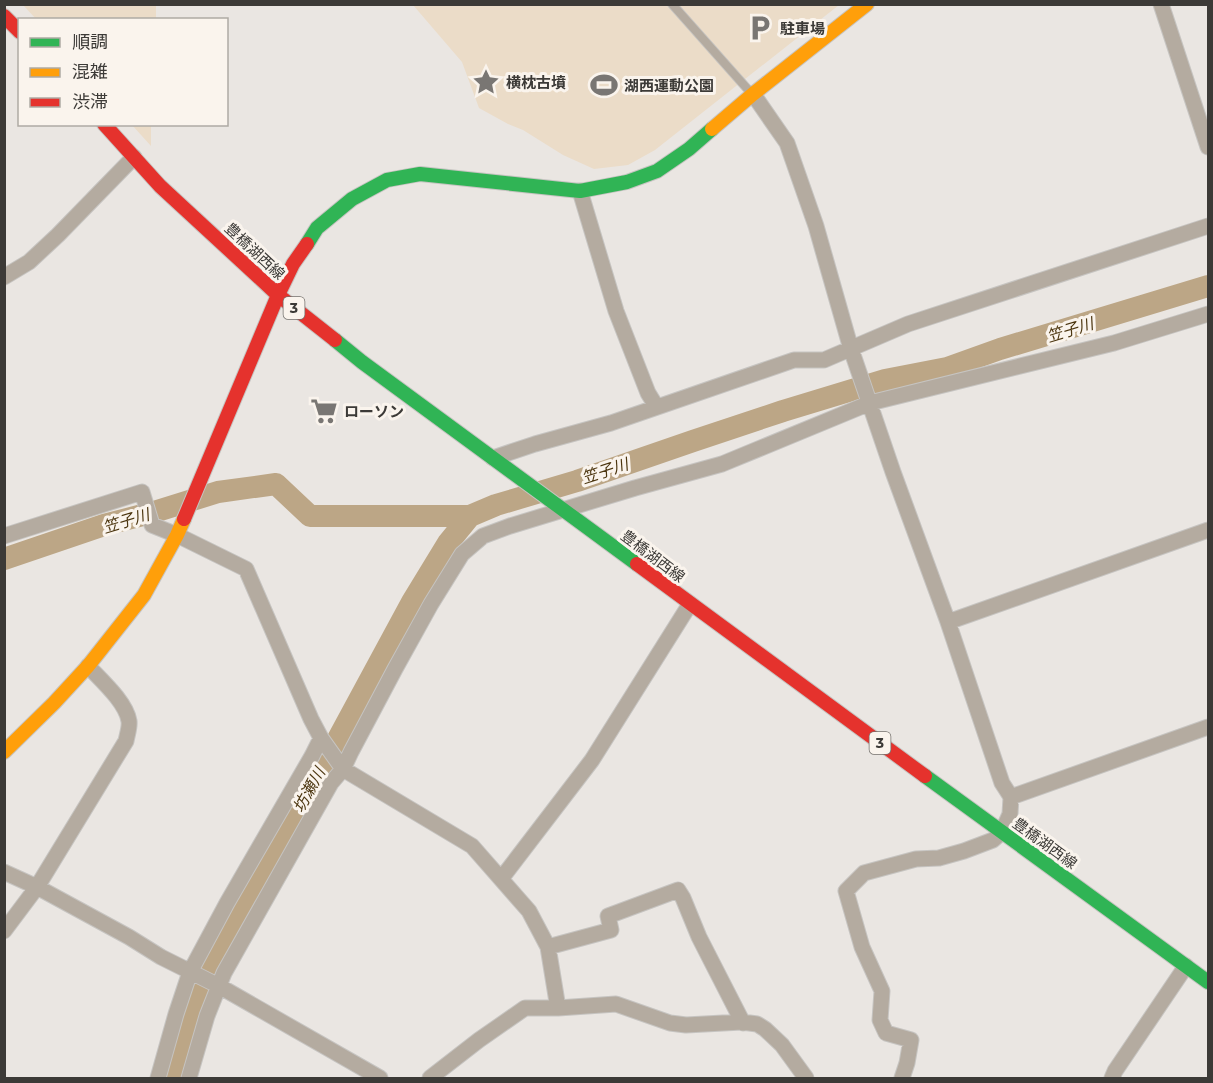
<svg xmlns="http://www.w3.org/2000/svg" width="1213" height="1083" font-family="Montserrat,'Noto Sans JP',sans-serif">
  <rect width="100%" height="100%" fill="#eae6e2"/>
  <path fill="#ebdcc8" d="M 23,5 L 156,5 L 156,19 L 36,19 Z
    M 413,5 L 839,5 L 655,150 L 628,165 L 594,169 L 563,155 L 523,130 L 508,124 L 479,108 L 462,62 Z
    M 132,125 L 151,125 L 151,146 Z"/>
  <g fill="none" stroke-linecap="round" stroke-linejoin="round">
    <path stroke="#bca686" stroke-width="22" d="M 4,559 L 104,525 L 154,512 L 218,492 L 276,484 L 310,516 L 470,516 L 496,505 L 577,481 L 693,441 L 783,411 L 885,380 L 947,368 L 1000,349 L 1208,286
      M 175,1078 L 210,970 L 326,761 L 412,602 L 448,543 L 470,516"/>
    <defs>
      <path id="lane" d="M 672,4 L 751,93"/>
      <path id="street" d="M 1161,4 L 1208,147
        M 753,94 L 787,143 L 816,226 L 851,349 L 893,472 L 948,622 L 1002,783 L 1011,797 L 1010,814 L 1002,832 L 993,840 L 964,851 L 939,858 L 916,859 L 864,873 L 846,891 L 862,947 L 882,991 L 880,1020 L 886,1033 L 911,1040 L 907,1063 L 902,1078
        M 580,191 L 616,311 L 648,393 L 656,406
        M 4,277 L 29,262 L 58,235 L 134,157
        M 493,458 L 535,444 L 611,423 L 794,360 L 824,360 L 908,324 L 1208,226
        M 4,536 L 142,492 L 152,525 L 177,535 L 246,569 L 311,719 L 321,738 L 343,769 L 472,846 L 529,911 L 548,947 L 558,1008
        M 948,622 L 1208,530
        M 1011,797 L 1208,727
        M 4,872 L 37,887 L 129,937 L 161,957 L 219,986 L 380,1078
        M 501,879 L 592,760 L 690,604
        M 4,931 L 37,887 L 126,741 C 127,735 130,727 129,721 C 126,702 101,680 88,666
        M 548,947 L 611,930 L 608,916 L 678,890 L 683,898 L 699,937 L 743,1023
        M 158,1078 L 176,1014 L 190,972 L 227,903 L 312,756 L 321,738
        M 189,1078 L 207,1016 L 224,973 L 331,783 L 343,769 L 351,752 L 395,669 L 431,604 L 462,554 L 483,536 L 510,526 L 635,488 L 722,464 L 870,403 L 1114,343 L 1208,314
        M 430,1078 L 479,1040 L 525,1008 L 558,1008 L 616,1004 L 670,1023 L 686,1025 L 742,1022 L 757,1024 L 765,1029 L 782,1045 L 806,1078
        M 1112,1078 L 1115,1071 L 1186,966"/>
      <path id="fast" d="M 307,244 L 317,228 L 352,199 L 387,180 L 420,174 L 580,191 L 627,182 L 657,171 L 689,149 L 712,129
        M 335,340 L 362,362 L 637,564
        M 925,776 L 1208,982"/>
      <path id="slow" d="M 712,129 L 753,94 L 867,4
        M 4,752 L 54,703 L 88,666 L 144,595 L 177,535 L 184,519"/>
      <path id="jam" d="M 4,16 L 20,32
        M 104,124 L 160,186 L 278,295 L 335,340
        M 184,519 L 278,295 L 293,264 L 307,244
        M 637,564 L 925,776"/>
    </defs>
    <use href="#lane" stroke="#c6c4c1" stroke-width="10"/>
    <use href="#street" stroke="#c6c4c1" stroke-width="17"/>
    <use href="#fast" stroke="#c6c4c1" stroke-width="16"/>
    <use href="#slow" stroke="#c6c4c1" stroke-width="16"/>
    <use href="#jam" stroke="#c6c4c1" stroke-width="16"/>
    <use href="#lane" stroke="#b4aba0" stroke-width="8"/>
    <use href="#street" stroke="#b4aba0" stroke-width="15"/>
    <use href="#fast" stroke="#30b455" stroke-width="14"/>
    <use href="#slow" stroke="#ff9f0a" stroke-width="14"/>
    <use href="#jam" stroke="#e5322d" stroke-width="14"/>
  </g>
  <defs>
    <symbol id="parking-bare" viewBox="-9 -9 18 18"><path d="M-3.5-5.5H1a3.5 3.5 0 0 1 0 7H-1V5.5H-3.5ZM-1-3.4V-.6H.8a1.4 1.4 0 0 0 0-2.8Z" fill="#797673" stroke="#faf4ed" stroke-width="2.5" paint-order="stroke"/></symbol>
    <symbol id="sight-bare" viewBox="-9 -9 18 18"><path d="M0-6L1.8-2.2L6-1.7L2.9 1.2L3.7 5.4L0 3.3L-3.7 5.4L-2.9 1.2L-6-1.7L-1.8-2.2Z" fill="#797673" stroke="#faf4ed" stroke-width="2.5" paint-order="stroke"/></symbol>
    <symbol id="stadium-bare" viewBox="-9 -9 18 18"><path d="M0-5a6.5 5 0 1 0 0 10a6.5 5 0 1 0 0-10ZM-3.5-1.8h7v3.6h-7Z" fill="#797673" stroke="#faf4ed" stroke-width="2.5" paint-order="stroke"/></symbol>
    <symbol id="supermarket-bare" viewBox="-9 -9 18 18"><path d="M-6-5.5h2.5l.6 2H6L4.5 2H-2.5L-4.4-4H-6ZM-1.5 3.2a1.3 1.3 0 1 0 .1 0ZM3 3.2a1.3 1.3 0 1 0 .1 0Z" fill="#797673" stroke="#faf4ed" stroke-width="2.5" paint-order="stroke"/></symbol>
  </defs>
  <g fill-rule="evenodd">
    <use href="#parking-bare" x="741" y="9" width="38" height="38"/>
    <use href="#sight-bare" x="467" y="63" width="38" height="38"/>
    <use href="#stadium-bare" x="585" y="66" width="38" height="38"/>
    <use href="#supermarket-bare" x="305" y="392" width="38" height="38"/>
  </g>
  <g text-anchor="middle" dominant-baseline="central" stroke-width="6" stroke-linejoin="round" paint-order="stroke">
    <g fill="#faf4ed" stroke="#75726e" stroke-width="1.5">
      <rect x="283.5" y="297" width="21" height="22" rx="4.5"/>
      <rect x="869.5" y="732" width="21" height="22" rx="4.5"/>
    </g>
    <g font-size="14" font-weight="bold" fill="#3c3a37">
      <text x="294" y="308">3</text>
      <text x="880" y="743">3</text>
    </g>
    <g font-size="15" font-weight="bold" fill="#3c3a37" stroke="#faf4ed" text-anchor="start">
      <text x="780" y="28">駐車場</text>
      <text x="506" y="82">横枕古墳</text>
      <text x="624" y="85">湖西運動公園</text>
      <text x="344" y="411">ローソン</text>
    </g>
    <g font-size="15" fill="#3c3a37" stroke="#faf4ed">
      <text transform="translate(255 251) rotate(43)">豊橋湖西線</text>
      <text transform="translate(653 556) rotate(37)">豊橋湖西線</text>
      <text transform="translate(1045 843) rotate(36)">豊橋湖西線</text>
    </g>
    <g font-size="16" font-style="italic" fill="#4c3610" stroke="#faf4ed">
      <text transform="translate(1070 330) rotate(-17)">笠子川</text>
      <text transform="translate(605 471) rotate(-18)">笠子川</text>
      <text transform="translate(126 521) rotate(-17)">笠子川</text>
      <text transform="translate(309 790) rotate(-61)">坊瀬川</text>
    </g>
  </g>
  <rect width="1213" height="1083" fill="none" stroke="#3c3a37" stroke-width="12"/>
  <rect x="18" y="18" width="210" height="108" fill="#faf4ed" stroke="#aeaaa4" stroke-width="1.5"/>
  <rect x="30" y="38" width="30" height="9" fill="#30b455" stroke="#aeaaa4" stroke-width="1.5"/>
  <text x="72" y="48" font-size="18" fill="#3c3a37">順調</text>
  <rect x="30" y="68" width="30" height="9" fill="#ff9f0a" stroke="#aeaaa4" stroke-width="1.5"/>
  <text x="72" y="78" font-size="18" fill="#3c3a37">混雑</text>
  <rect x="30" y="98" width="30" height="9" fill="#e5322d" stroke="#aeaaa4" stroke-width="1.5"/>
  <text x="72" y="108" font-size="18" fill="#3c3a37">渋滞</text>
</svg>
